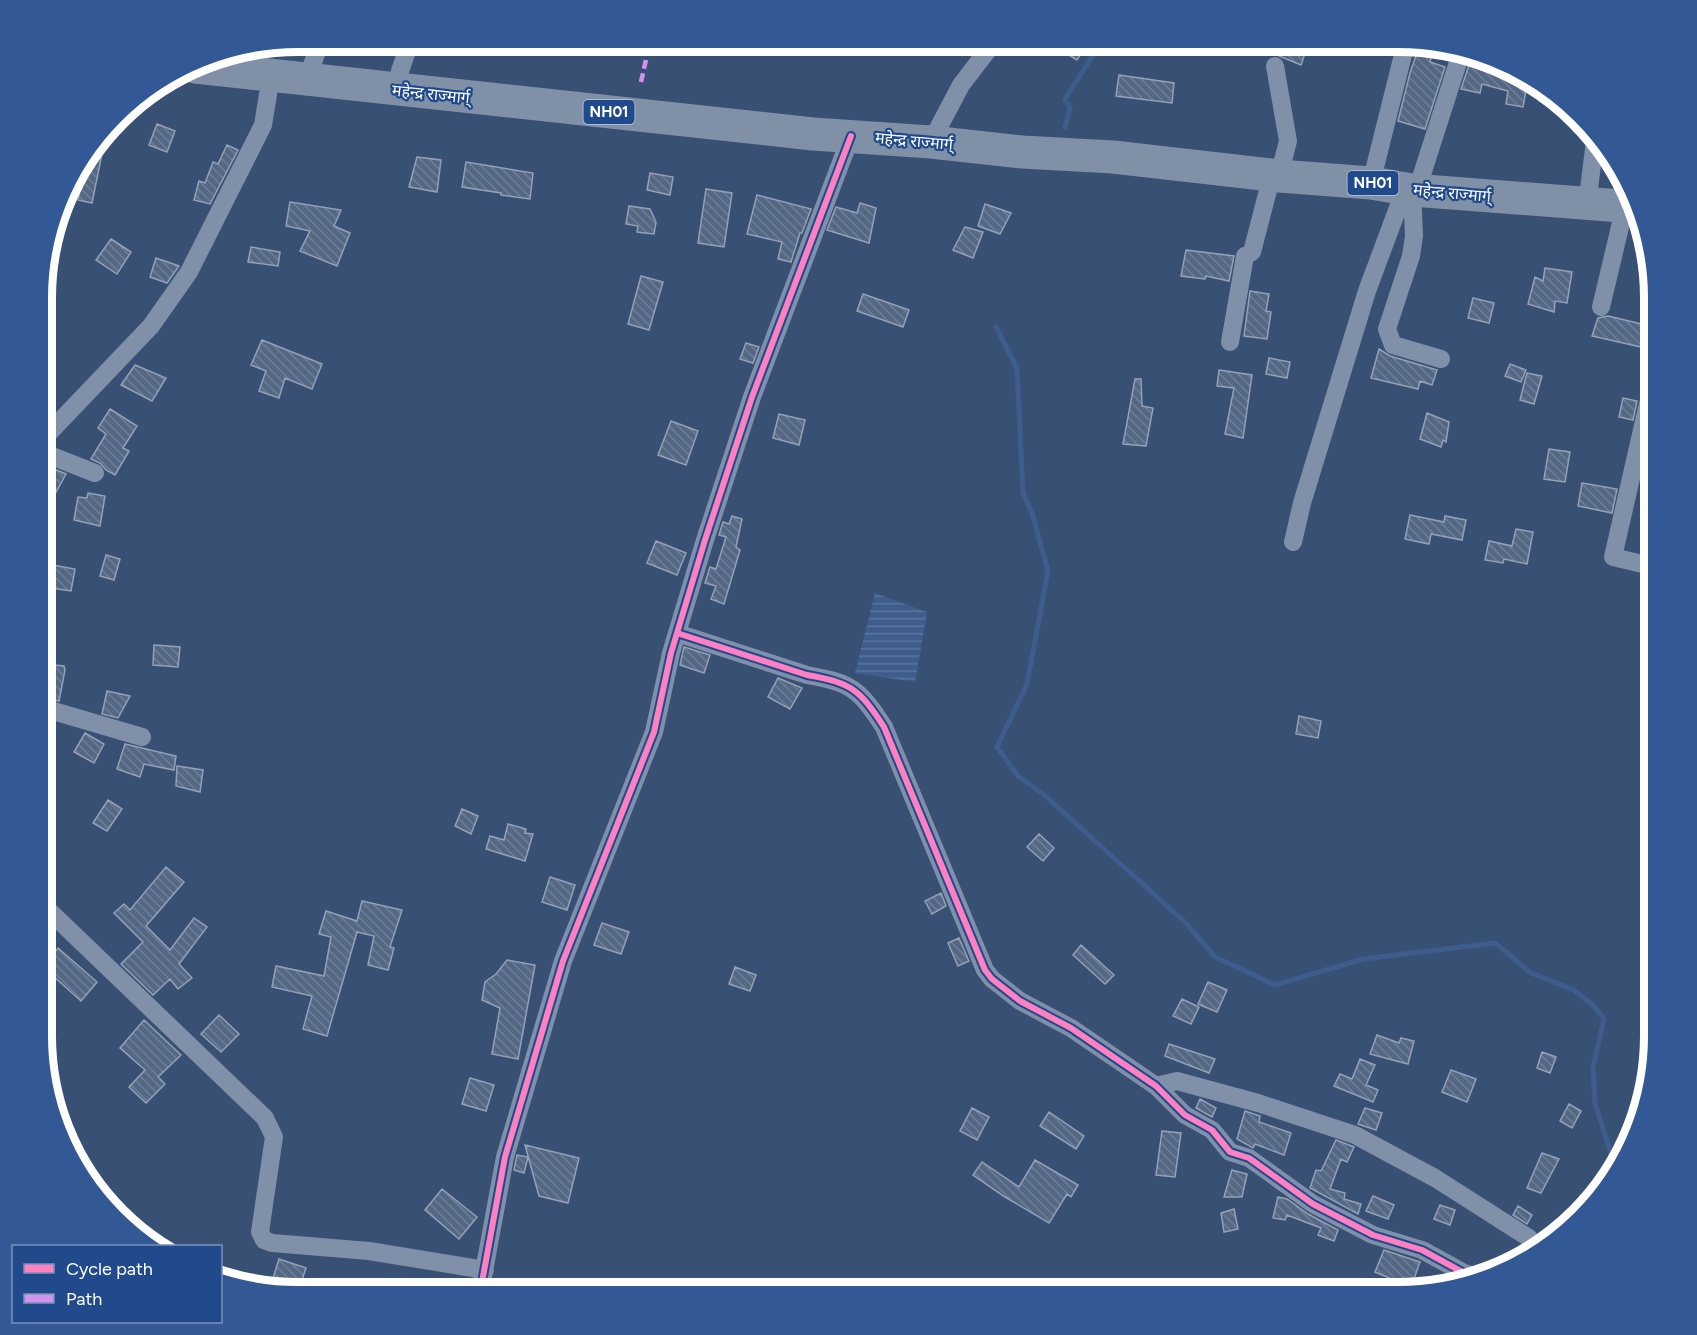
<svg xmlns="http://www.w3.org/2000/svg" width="1697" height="1335" font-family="Figtree,'Noto Sans Devanagari',sans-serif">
  <defs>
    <pattern id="water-rules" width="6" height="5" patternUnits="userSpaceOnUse" patternTransform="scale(1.5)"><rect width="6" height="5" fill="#3f5d8c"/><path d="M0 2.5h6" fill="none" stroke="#5c759d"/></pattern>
    <pattern id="building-back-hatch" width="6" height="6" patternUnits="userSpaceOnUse" patternTransform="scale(1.5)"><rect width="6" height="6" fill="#546784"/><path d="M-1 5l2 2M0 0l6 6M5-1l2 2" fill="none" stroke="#6e7e96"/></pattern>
  </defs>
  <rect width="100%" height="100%" fill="#385074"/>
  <path fill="url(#water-rules)" d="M 875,593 L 927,612 L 915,682 L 855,673 Z"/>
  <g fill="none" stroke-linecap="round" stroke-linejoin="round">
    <path stroke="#3f5d8c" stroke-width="5" d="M 1065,127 L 1070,108 L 1065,99 L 1091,58 L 1107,42
      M 996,327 L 1017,368 L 1023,493 L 1032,513 L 1048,571 L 1027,684 L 997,747 L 1018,776 L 1042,793 L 1186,923 L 1215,957 L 1275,985 L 1363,959 L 1495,943 L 1531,973 L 1574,990 L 1594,1006 L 1604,1019 L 1593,1067 L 1595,1103 L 1615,1167"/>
  </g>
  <path fill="url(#building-back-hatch)" stroke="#94a1b6" stroke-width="1.5" d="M 1047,42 L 1088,42 L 1077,60 Z
    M 1245,42 L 1309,42 L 1301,65 Z
    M 1420,44 L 1434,47 L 1430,62 L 1445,67 L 1425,129 L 1398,121 L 1410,73 Z
    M 1472,56 L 1496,61 L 1519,76 L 1517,83 L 1527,85 L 1523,107 L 1506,104 L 1508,91 L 1482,84 L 1480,93 L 1461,89 Z
    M 1119,75 L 1174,83 L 1172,103 L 1116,96 Z
    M 157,124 L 175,131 L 167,152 L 149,145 Z
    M 106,134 L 92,203 L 78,200 L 85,160 Z
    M 227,145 L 238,150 L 210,204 L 194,200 L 199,181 L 205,183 L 213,162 L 218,164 Z
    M 417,157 L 441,160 L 437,192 L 409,187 Z
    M 466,162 L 533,173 L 530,199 L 501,195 L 501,193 L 462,187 Z
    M 650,173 L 673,177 L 670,195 L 647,190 Z
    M 706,189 L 732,193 L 724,247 L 698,243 Z
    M 757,195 L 811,209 L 802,233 L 800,233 L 791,262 L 778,259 L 782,242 L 747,234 Z
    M 290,202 L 341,210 L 334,226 L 350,233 L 337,266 L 300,251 L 310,231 L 286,226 Z
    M 860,203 L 876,208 L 869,243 L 827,230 L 836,207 L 857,213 Z
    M 985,204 L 1011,213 L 1000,234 L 978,226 Z
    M 629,206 L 650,209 L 656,222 L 654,234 L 637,232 L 638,226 L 626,224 Z
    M 965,227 L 983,232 L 973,258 L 953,250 Z
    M 111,239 L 131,252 L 117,274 L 96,260 Z
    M 251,247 L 280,252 L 278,266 L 248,262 Z
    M 1186,250 L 1234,256 L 1229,281 L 1206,276 L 1205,279 L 1181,276 Z
    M 156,258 L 179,266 L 167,283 L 150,277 Z
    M 1545,268 L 1572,272 L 1567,303 L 1555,301 L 1554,312 L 1528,304 L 1535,277 L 1543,281 Z
    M 641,276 L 663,282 L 649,330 L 628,324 Z
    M 1250,291 L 1269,294 L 1266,311 L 1271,312 L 1267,339 L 1244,336 Z
    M 863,294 L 909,310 L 903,327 L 857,311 Z
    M 1473,298 L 1494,303 L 1489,323 L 1468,318 Z
    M 1608,316 L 1646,325 L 1641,347 L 1592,336 L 1598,318 Z
    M 262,340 L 322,364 L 312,389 L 285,378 L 279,398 L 259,391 L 266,371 L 251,365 Z
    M 746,343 L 759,347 L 753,363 L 740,359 Z
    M 1379,349 L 1390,356 L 1437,370 L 1432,385 L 1420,381 L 1418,389 L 1371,378 Z
    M 1269,358 L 1290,362 L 1287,378 L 1266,374 Z
    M 1510,364 L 1526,370 L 1521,382 L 1505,376 Z
    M 135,365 L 166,378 L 152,401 L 121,385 Z
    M 1219,370 L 1252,375 L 1243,438 L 1225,434 L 1234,388 L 1217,386 Z
    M 1527,373 L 1542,376 L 1534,404 L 1520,400 Z
    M 1135,379 L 1141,379 L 1142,406 L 1153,408 L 1146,446 L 1123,444 Z
    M 1623,398 L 1637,401 L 1633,420 L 1619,417 Z
    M 110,409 L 137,426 L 123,448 L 129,451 L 115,475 L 106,470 L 100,463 L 91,459 L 106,434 L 98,428 Z
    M 1427,413 L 1449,422 L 1446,442 L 1443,440 L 1441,447 L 1420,439 Z
    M 779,414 L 805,420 L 799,445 L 773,438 Z
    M 671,421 L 698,431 L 686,465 L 658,455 Z
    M 1549,449 L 1570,452 L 1565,482 L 1544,479 Z
    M 44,465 L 66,474 L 54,496 L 44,492 Z
    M 1582,483 L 1617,489 L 1612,513 L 1578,506 Z
    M 88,493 L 105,496 L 100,526 L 74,520 L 78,497 L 87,498 Z
    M 1410,515 L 1444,522 L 1445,516 L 1466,520 L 1462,540 L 1431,534 L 1429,544 L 1405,539 Z
    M 732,516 L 742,519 L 736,547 L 740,550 L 724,604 L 711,599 L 716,586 L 705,583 L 710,567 L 716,569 L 726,537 L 719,535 L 723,522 L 729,524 Z
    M 1516,529 L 1533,532 L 1527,564 L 1504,559 L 1503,563 L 1485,560 L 1489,541 L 1512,546 Z
    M 656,541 L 686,553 L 677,575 L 647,563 Z
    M 106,555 L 120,559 L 114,580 L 100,576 Z
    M 47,564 L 75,569 L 71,591 L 44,587 Z
    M 154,645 L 180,647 L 178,667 L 153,665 Z
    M 684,647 L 710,655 L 704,673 L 680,665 Z
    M 43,664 L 64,666 L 65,670 L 59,701 L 43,697 Z
    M 778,678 L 802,688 L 790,709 L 768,697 Z
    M 107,691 L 130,696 L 118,718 L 102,714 Z
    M 1299,716 L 1321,721 L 1318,738 L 1296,734 Z
    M 85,733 L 104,744 L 94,763 L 74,752 Z
    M 125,744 L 176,756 L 174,770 L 144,764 L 140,777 L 117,769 Z
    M 177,766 L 203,770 L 200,792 L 176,786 Z
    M 108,800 L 122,809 L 107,831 L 93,823 Z
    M 462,809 L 478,816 L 471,834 L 455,826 Z
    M 508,824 L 526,829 L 525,833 L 533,834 L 525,861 L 486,849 L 490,836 L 504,840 Z
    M 1039,834 L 1054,848 L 1043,861 L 1027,847 Z
    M 166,867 L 184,882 L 146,926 L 170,950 L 194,918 L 207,927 L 179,964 L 192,978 L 178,989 L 170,979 L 153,995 L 121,964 L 143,942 L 114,913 L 124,904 L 130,910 Z
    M 550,877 L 575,885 L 567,910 L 542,902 Z
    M 941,893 L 946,906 L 932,914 L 925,901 Z
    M 362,901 L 402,910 L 390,947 L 394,948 L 388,970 L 368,965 L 374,936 L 357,932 L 327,1036 L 303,1029 L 312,996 L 272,987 L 276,966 L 324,976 L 331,937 L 319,934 L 326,911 L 357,921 Z
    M 602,923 L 629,932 L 621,954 L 594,945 Z
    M 959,938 L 969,961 L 958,966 L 948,943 Z
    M 1081,945 L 1114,975 L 1105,984 L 1073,955 Z
    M 58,948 L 97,982 L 81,1001 L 43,967 Z
    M 507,960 L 535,965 L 518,1059 L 492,1054 L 500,1008 L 482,1000 L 485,982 L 496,974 Z
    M 735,967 L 756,975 L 750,991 L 729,984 Z
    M 1208,982 L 1227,990 L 1217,1012 L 1198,1004 Z
    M 1182,999 L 1199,1007 L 1191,1024 L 1173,1016 Z
    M 219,1015 L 239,1034 L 221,1052 L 201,1034 Z
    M 144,1020 L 181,1055 L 158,1077 L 165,1084 L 146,1103 L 129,1087 L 145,1070 L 120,1048 Z
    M 1377,1035 L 1399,1043 L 1401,1038 L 1414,1041 L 1408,1064 L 1370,1054 Z
    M 1169,1044 L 1215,1059 L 1209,1073 L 1165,1056 Z
    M 1542,1052 L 1556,1057 L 1550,1073 L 1537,1068 Z
    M 1360,1059 L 1375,1065 L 1366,1085 L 1378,1090 L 1373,1102 L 1334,1086 L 1340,1074 L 1352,1079 Z
    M 1451,1070 L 1476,1079 L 1467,1102 L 1442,1092 Z
    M 470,1078 L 494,1085 L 486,1111 L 462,1104 Z
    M 1200,1099 L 1216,1108 L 1212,1117 L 1196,1108 Z
    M 1569,1104 L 1581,1111 L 1572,1128 L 1560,1121 Z
    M 972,1108 L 989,1117 L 977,1140 L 960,1131 Z
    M 1365,1108 L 1382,1113 L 1376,1130 L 1358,1124 Z
    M 1245,1111 L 1260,1116 L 1259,1122 L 1291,1133 L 1284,1155 L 1255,1144 L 1253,1148 L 1237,1139 Z
    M 1049,1112 L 1084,1136 L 1076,1149 L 1040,1126 Z
    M 1162,1131 L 1181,1133 L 1175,1177 L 1156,1175 Z
    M 1336,1140 L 1354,1147 L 1347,1162 L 1341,1159 L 1330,1189 L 1345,1193 L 1344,1199 L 1361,1204 L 1358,1214 L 1310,1188 L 1316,1170 L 1321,1171 Z
    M 525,1145 L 579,1158 L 568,1203 L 539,1196 Z
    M 1542,1153 L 1559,1159 L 1541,1193 L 1527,1188 Z
    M 517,1155 L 528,1157 L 524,1173 L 514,1170 Z
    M 1035,1160 L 1078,1185 L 1071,1197 L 1067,1194 L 1049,1223 L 1005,1197 L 973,1175 L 982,1162 L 1019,1187 Z
    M 1232,1170 L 1247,1174 L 1242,1197 L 1224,1197 Z
    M 442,1189 L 477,1217 L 459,1239 L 425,1210 Z
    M 1373,1196 L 1394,1205 L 1388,1219 L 1366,1211 Z
    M 1278,1197 L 1287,1199 L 1308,1214 L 1338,1230 L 1334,1241 L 1318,1235 L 1321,1228 L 1287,1215 L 1285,1220 L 1273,1218 Z
    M 1440,1205 L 1455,1210 L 1450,1225 L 1434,1219 Z
    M 1518,1206 L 1532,1215 L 1527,1224 L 1513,1215 Z
    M 1234,1209 L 1238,1229 L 1224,1232 L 1221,1213 Z
    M 1384,1250 L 1420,1262 L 1411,1287 L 1375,1272 Z
    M 279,1259 L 306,1268 L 298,1292 L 271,1285 Z"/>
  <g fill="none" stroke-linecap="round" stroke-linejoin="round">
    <path stroke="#7f90a8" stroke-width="18" d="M 1275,66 L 1288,141 L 1279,176
      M 307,80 L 320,42
      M 396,90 L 400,71 L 410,42
      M 931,142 L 961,85 L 994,42
      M 1371,183 L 1406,43
      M 1412,190 L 1414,236 L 1411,256 L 1387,329 L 1393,345 L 1441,359
      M 1417,190 L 1461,53
      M 1587,205 L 1595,141
      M 1601,307 L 1625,206
      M 1230,342 L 1245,256 L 1252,252 L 1272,175
      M 44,438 L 151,326 L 189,272 L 263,125 L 271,76
      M 44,453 L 95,473
      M 1293,542 L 1302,503 L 1367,291 L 1405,189
      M 1655,567 L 1613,557 L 1655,373
      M 677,633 L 807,675 C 852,683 859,689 884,727 L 985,970 L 992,979 L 1020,1001 L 1071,1028 L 1156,1086 L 1185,1115 L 1212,1130 L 1230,1152 L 1249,1158 L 1313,1204 L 1373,1235 L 1422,1250 L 1464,1273 L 1478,1277
      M 43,708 L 142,737
      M 43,905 L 265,1118 L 274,1137 L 260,1232 L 264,1240 L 272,1243 L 369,1251 L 485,1270
      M 1156,1086 L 1177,1081 L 1258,1103 L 1355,1135 L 1435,1178 L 1529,1238
      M 480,1293 L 505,1157 L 563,961 L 654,732 L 671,653 L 705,540 L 752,397 L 851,136"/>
    <path stroke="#7f90a7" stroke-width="33" d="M 195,67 L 813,134 L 931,142 L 1022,152 L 1113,157 L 1279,176 L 1371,183 L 1412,190 L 1634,207"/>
    <path stroke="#d193ec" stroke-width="4.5" stroke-dasharray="9 4.5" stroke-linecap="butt" d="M 641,82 L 650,42"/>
    <defs>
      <path id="cycleway" d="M 677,633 L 807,675 C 852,683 859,689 884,727 L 985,970 L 992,979 L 1020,1001 L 1071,1028 L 1156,1086 L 1185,1115 L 1212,1130 L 1230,1152 L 1249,1158 L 1313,1204 L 1373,1235 L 1422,1250 L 1464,1273 L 1478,1277
        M 480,1293 L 505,1157 L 563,961 L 654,732 L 671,653 L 705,540 L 752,397 L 851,136"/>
    </defs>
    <use href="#cycleway" stroke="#204a8c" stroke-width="10"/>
    <use href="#cycleway" stroke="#ff80c0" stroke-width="6"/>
  </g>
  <g text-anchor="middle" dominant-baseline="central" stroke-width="4.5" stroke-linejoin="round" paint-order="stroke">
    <g fill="#204a8c" stroke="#bcc9dc" stroke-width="1.5">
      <rect x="583.5" y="100" width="51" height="24" rx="4.5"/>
      <rect x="1347.5" y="171" width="51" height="24" rx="4.5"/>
    </g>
    <g font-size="15" font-weight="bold" fill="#fff">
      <text x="609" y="112">NH01</text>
      <text x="1373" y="183">NH01</text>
    </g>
    <g font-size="16" fill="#fff" stroke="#204a8c">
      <text transform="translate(431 94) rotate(6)">महेन्द्र राज्मार्ग्</text>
      <text transform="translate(914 141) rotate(5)">महेन्द्र राज्मार्ग्</text>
      <text transform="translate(1452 193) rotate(5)">महेन्द्र राज्मार्ग्</text>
    </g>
  </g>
  <path d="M0 0H1697V1335H0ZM298 52H1398A246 246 0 0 1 1644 298V1036A246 246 0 0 1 1398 1282H298A246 246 0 0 1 52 1036V298A246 246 0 0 1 298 52Z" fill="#325895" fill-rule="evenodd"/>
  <path fill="none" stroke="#fff" stroke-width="8" d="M298 52H1398A246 246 0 0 1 1644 298V1036A246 246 0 0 1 1398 1282H298A246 246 0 0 1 52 1036V298A246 246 0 0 1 298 52Z"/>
  <rect x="12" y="1245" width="210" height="78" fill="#204a8c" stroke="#7992ba" stroke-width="1.5"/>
  <rect x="24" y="1264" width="30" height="9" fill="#ff80c0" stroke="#7992ba" stroke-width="1.5"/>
  <text x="66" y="1275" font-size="18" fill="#ffffff">Cycle path</text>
  <rect x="24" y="1294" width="30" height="9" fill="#d193ec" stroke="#7992ba" stroke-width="1.5"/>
  <text x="66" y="1305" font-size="18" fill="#ffffff">Path</text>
</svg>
